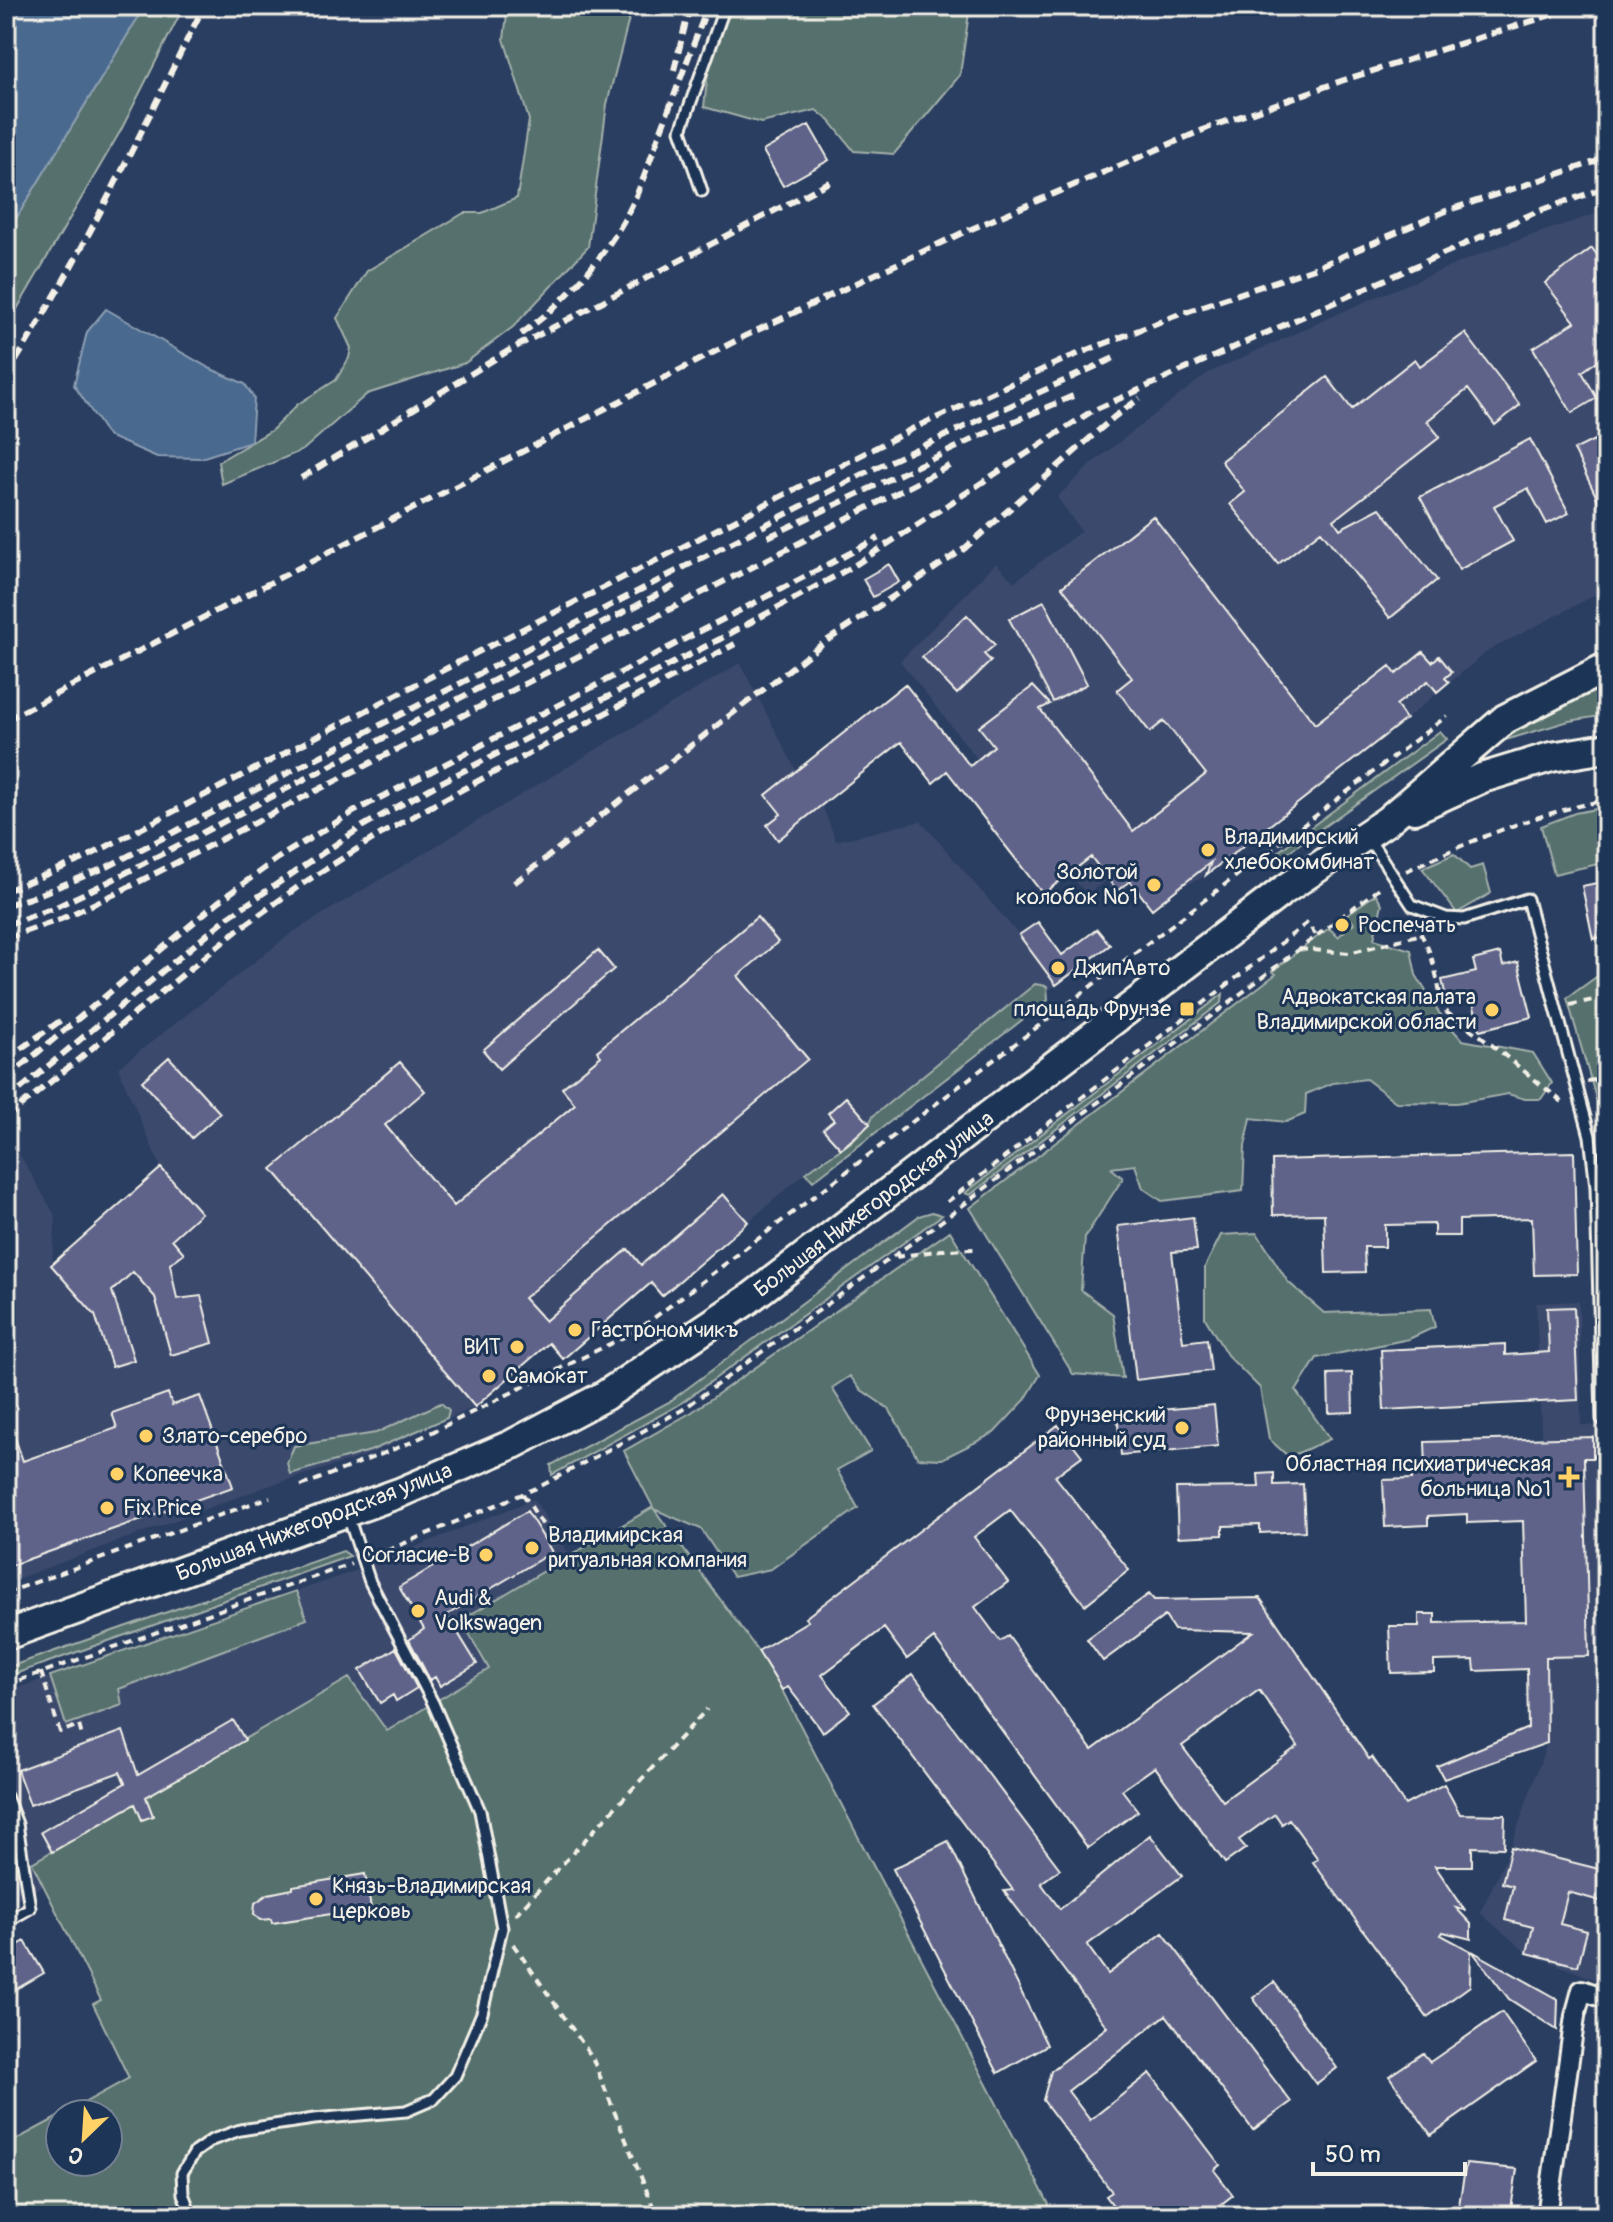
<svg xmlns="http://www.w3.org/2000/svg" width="1613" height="2222" font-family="Pangolin,sans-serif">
  <rect width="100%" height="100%" fill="#2a3e61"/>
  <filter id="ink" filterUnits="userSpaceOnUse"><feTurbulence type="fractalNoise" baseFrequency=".0125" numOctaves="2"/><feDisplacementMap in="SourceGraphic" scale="16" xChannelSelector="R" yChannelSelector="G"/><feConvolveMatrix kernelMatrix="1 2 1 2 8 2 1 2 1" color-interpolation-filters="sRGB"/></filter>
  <g filter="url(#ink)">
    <path fill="#3a496d" d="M 1607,210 L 1607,589 L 1488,651 L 1406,719 L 1200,879 L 1177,888 L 1152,909 L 1130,881 L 1117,891 L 1107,879 L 1088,894 L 1068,874 L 900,661 L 996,563 L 1014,582 L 1081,531 L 1057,497 L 1095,461 L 1208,373 L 1362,303 L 1500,246 Z
      M 740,663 L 797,772 L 822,805 L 836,841 L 921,821 L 1019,935 L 1056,985 L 870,1124 L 841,1149 L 824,1157 L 748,1222 L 723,1194 L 641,1265 L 628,1250 L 545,1321 L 532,1308 L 449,1378 L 475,1407 L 365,1456 L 265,1487 L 6,1583 L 6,1131 L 56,1217 L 52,1264 L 161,1168 L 118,1068 L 293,932 Z
      M 1579,1301 L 1581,1425 L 1607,1426 L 1607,1984 L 1527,1953 L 1480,1913 L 1511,1847 L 1547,1743 L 1543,1480 L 1536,1303 Z
      M 534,1499 L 570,1556 L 462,1620 L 489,1669 L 387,1731 L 349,1679 L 32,1863 L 44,1886 L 6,1903 L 6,1692 L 358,1570 Z"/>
    <path fill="#54706d" stroke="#a4b0aa" stroke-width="2" d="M 145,6 L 184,6 L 121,130 L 6,328 L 6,235 Z
      M 508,6 L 629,6 L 630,15 L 607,104 L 588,247 L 513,327 L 465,363 L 367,394 L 303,450 L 222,484 L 218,462 L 272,430 L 298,404 L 336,380 L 349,358 L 351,348 L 337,318 L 367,271 L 464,213 L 482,213 L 517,198 L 529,120 L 504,39 Z
      M 725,6 L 970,6 L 960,75 L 894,154 L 854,151 L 830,121 L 816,110 L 761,123 L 704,107 L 710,54 Z
      M 1607,684 L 1607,715 L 1569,721 L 1499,742 L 1496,736 Z
      M 1440,731 L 1447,739 L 1277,860 L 1279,851 Z
      M 1607,807 L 1607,862 L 1554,874 L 1541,826 L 1575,813 Z
      M 1454,854 L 1470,869 L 1483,865 L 1491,893 L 1457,913 L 1422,868 Z
      M 1376,894 L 1382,904 L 1374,939 L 1411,950 L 1416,975 L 1441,1016 L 1462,1040 L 1533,1053 L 1552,1083 L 1541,1099 L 1525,1099 L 1508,1094 L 1457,1103 L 1396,1102 L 1366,1079 L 1333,1083 L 1306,1094 L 1305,1114 L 1286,1122 L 1251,1118 L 1245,1146 L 1243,1191 L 1162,1201 L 1143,1188 L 1135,1165 L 1111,1168 L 1123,1178 L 1085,1237 L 1081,1290 L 1113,1314 L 1123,1378 L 1073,1374 L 970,1208 L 1276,974 L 1272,971 L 1329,928 L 1338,937 L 1354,923 L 1346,915 Z
      M 1599,975 L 1607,976 L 1607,1171 L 1598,1105 L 1567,998 Z
      M 1035,984 L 1047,986 L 1048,1000 L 813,1181 L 806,1173 C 826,1155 862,1143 873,1116 Z
      M 1223,994 L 1222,1002 L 970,1195 L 965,1193 Z
      M 932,1212 L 942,1215 L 677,1406 L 552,1475 L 551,1465 L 669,1402 L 919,1216 Z
      M 950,1231 L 1040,1375 L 1025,1400 L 994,1433 L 942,1459 L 918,1458 L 889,1409 L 860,1389 L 850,1376 L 832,1388 L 871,1451 L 837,1470 L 858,1508 L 771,1569 L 733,1577 L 701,1529 L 654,1509 L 758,1651 L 782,1690 L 1055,2216 L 6,2216 L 6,2145 L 60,2116 L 60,2162 L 108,2162 L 108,2114 L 64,2114 L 129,2078 L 93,2004 L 101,2000 L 32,1863 L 349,1678 L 387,1731 L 489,1669 L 461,1620 L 653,1507 L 624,1451 L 692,1412 Z
      M 1257,1233 L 1288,1282 L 1324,1313 L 1431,1309 L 1435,1327 L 1409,1339 L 1317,1358 L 1296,1391 L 1330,1439 L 1289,1457 L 1269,1439 L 1260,1388 L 1227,1355 L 1205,1318 L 1205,1267 L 1221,1235 Z
      M 441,1403 L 449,1410 L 447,1418 L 370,1451 L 290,1474 L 287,1463 L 294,1446 L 376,1433 Z
      M 343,1551 L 350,1556 L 6,1677 L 6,1668 Z
      M 296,1591 L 307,1619 L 119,1689 L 122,1705 L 66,1725 L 50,1676 Z"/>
    <path fill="#49698f" stroke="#8d9fb3" stroke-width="2" d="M 6,6 L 145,6 L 6,235 Z
      M 106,309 L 209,368 L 245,384 L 254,398 L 251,442 L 201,458 L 157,457 L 108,436 L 74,385 L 87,332 Z"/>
    <path fill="#5e648a" stroke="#f4f1e8" stroke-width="2" fill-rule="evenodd" d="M 809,125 L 829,160 L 783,186 L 763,151 Z
      M 1592,248 L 1607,268 L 1607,354 L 1582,372 L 1597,398 L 1572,413 L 1533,348 L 1575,322 L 1545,283 Z
      M 1465,333 L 1520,405 L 1495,425 L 1468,389 L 1427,421 L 1440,437 L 1334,520 L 1340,529 L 1380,508 L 1437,580 L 1390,618 L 1321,531 L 1278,564 L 1230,504 L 1245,492 L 1221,461 L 1327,377 L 1352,409 L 1415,359 L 1420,366 Z
      M 1530,439 L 1569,513 L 1547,524 L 1528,488 L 1494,506 L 1513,541 L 1459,570 L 1420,497 Z
      M 1594,440 L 1607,466 L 1607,519 L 1574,450 Z
      M 1153,516 L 1315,724 L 1390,666 L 1396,674 L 1423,652 L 1432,662 L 1439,656 L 1452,672 L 1445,678 L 1449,682 L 1437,692 L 1428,681 L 1396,705 L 1406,719 L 1206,875 L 1211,862 L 1152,909 L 1130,881 L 1117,891 L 1091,857 L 1043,894 L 947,771 L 933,783 L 901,742 L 778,840 L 767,825 L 781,814 L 766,795 L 905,684 L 970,766 L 994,746 L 979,727 L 1033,686 L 1050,704 L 1040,709 L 1133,831 L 1206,774 L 1164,721 L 1150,732 L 1117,690 L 1132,678 L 1062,587 Z
      M 889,564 L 899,582 L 873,597 L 863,579 Z
      M 1044,601 L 1087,684 L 1053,702 L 1009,619 Z
      M 967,615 L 995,645 L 984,654 L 991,661 L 957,694 L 922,657 Z
      M 1607,881 L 1607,936 L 1593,939 L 1582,886 Z
      M 757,917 L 778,942 L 738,976 L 808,1059 L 524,1298 L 545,1321 L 628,1249 L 641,1265 L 723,1194 L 748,1222 L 662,1296 L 651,1283 L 563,1359 L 549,1343 L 475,1407 L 272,1169 L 400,1062 L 425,1091 L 385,1125 L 454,1206 L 575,1104 L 562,1088 L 601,1056 L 597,1051 Z
      M 1038,922 L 1062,955 L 1097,929 L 1110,945 L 1056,985 L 1019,935 Z
      M 598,950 L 614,969 L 499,1069 L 483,1050 Z
      M 1500,953 L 1503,966 L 1518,962 L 1532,1017 L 1480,1030 L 1472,999 L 1448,1005 L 1442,980 L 1476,972 L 1473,960 Z
      M 169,1057 L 220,1113 L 192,1138 L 142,1081 Z
      M 846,1097 L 870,1124 L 841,1149 L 823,1129 L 834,1120 L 828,1113 Z
      M 1574,1152 L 1577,1274 L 1534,1275 L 1532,1218 L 1459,1220 L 1459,1236 L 1434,1236 L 1434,1224 L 1385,1225 L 1385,1247 L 1364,1247 L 1365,1272 L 1326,1273 L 1324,1214 L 1273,1215 L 1272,1160 Z
      M 161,1168 L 201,1213 L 172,1239 L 184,1253 L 170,1264 L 177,1299 L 201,1296 L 213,1343 L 171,1355 L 155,1297 L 133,1272 L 112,1291 L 134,1360 L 112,1367 L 95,1315 L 51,1265 Z
      M 1193,1217 L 1197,1250 L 1172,1252 L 1183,1342 L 1207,1339 L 1211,1371 L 1136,1380 L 1118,1226 Z
      M 1574,1307 L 1578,1400 L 1384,1410 L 1381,1350 L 1505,1344 L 1505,1355 L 1549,1352 L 1547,1308 Z
      M 1352,1373 L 1353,1412 L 1329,1413 L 1328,1374 Z
      M 168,1393 L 172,1405 L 200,1396 L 233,1487 L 6,1567 L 6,1419 L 8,1418 L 23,1461 L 117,1428 L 112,1413 Z
      M 1214,1405 L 1218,1446 L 1121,1455 L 1117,1414 Z
      M 1058,1425 L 1082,1456 L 1055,1476 L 1129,1570 L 1085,1605 L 1010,1510 L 974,1537 L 1008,1582 L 975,1607 L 1000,1641 L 1008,1636 L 1092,1750 L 1253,1632 L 1174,1630 L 1165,1616 L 1103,1661 L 1087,1639 L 1149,1594 L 1154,1600 L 1260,1598 L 1369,1759 L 1372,1757 L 1405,1805 L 1444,1784 L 1460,1814 L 1505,1815 L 1504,1848 L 1472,1847 L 1472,1866 L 1435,1866 L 1465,1910 L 1456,1908 L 1471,1924 L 1471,1939 L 1443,1932 L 1441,1935 L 1471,1951 L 1470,1986 L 1427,2017 L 1313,1862 L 1318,1859 L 1289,1819 L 1282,1824 L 1275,1814 L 1239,1840 L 1246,1848 L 1225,1863 L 1155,1767 L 1122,1790 L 1138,1811 L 1088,1848 L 934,1638 L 907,1659 L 884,1628 L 822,1675 L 850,1711 L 823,1732 L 788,1687 L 782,1690 L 758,1651 L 808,1621 L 805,1618 ZM 1259,1690 L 1298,1746 L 1223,1801 L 1182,1746 Z
      M 1593,1437 L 1593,1458 L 1584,1458 L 1589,1656 L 1546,1657 L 1547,1743 L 1444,1779 L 1437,1766 L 1528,1728 L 1527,1669 L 1475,1671 L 1474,1660 L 1434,1661 L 1434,1672 L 1391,1673 L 1389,1626 L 1419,1626 L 1419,1614 L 1435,1614 L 1435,1623 L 1526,1621 L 1523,1521 L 1467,1523 L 1467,1514 L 1428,1516 L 1428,1525 L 1385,1527 L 1383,1480 L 1412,1479 L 1412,1469 L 1426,1468 L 1425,1442 Z
      M 1274,1473 L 1274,1485 L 1303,1484 L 1305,1531 L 1260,1533 L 1260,1525 L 1223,1526 L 1223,1535 L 1178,1537 L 1176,1488 L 1259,1487 L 1258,1474 Z
      M 527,1511 L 552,1552 L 447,1615 L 477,1664 L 440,1686 L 435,1677 L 430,1680 L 409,1640 L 424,1629 L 399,1587 Z
      M 396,1648 L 417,1688 L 396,1701 L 393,1695 L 380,1703 L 360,1670 Z
      M 913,1674 L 1060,1869 L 1041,1883 L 1060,1909 L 1150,1835 L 1182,1876 L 1087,1945 L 1108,1974 L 1163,1933 L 1291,2102 L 1253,2130 L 1166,2015 L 1068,2091 L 1090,2120 L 1150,2073 L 1220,2165 L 1214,2170 L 1233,2195 L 1206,2216 L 1121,2216 L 1106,2196 L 1112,2192 L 1043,2100 L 1051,2071 L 1107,2027 L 1004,1891 L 1013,1890 L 873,1704 Z
      M 233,1720 L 245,1740 L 146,1797 L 153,1816 L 142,1820 L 135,1804 L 52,1852 L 41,1832 L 125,1783 L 120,1772 L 30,1805 L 17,1770 L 123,1731 L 138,1775 Z
      M 948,1841 L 1047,2045 L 998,2073 L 893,1869 Z
      M 1511,1847 L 1607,1871 L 1607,1903 L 1568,1892 L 1560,1924 L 1587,1931 L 1578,1966 L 1527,1953 L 1533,1927 L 1505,1920 L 1513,1886 L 1502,1883 Z
      M 365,1874 L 371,1908 L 272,1923 L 271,1919 L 261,1920 L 254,1914 L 255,1903 L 268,1894 L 293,1889 L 293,1886 Z
      M 25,1941 L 44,1973 L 6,1995 L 6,1952 Z
      M 1472,1951 L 1558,1999 L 1557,2030 L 1509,1999 Z
      M 1274,1982 L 1337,2068 L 1316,2084 L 1253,1998 Z
      M 1502,2012 L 1536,2061 L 1431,2135 L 1389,2076 L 1423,2053 L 1430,2062 Z
      M 1466,2164 L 1517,2169 L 1510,2216 L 1457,2216 Z"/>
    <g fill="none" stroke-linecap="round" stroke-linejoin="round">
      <defs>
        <path id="lane" d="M 702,191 L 681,130 L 725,6
          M 1369,839 L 1412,905 L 1446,918 L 1464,919 L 1527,899 L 1590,1136 L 1596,1187 L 1602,1419 L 1607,1418
          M 6,1796 L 17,1824 L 30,1908 L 6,1922
          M 192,2216 L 183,2194 L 182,2173 L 195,2152 L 212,2140 L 240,2130 L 314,2119 L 406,2111 L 434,2099 L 455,2076 L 482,2013 L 502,1928 L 480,1811 L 433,1703 L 370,1582 L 348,1516"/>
        <path id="street" d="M 1547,2216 L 1575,2016 L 1582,1990 L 1607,1999"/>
        <path id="primary" d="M 1414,809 L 1482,778 L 1551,757 L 1607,748
          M 6,1635 L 399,1493 L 513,1444 L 604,1396 L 749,1299 L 1281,892 L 1387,821 L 1505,719 L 1607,667"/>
      </defs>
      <use href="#lane" stroke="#f4f1e8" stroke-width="15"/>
      <use href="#street" stroke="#f4f1e8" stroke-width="24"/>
      <use href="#primary" stroke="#f4f1e8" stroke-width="34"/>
      <path stroke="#f4f1e8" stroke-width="4" stroke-dasharray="8 6" stroke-linecap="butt" d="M 1257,859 L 1266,871
        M 1406,871 C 1472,840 1536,813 1607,800
        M 1412,921 C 1433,947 1437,978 1443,1010 L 1482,1037 L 1566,1105
        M 1299,949 L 1349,953 L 1422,934
        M 1570,1005 L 1607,997
        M 1594,1080 L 1607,1087
        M 1587,1081 L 1594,1080 L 1607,1046
        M 947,1202 L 1307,923 L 1316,935
        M 896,1257 L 941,1250 L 977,1249
        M 301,1486 L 412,1442 L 638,1330 L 1447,716
        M 523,1494 L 555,1544
        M 374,1556 L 539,1487 L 682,1410 L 954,1212 L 1382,886
        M 6,1593 L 270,1497
        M 41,1672 L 60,1732 L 79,1725 L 82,1736
        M 6,1685 L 351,1564
        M 515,1915 L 707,1709
        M 513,1944 L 592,2057 L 657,2216"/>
      <use href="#lane" stroke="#1d3557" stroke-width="9"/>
      <use href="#street" stroke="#1d3557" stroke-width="18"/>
      <use href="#primary" stroke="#1d3557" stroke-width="28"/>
      <path stroke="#f4f1e8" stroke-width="6" stroke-dasharray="12 6" stroke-linecap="butt" d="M 674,70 L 690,6
        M 521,334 C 562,305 597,266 623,222 C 638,196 648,166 658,138 C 675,94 691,50 708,6
        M 6,376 C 82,258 141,131 204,6
        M 301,478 L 508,351 L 831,181
        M 768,537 L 980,436 L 1073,396
        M 6,720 L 745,336 L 964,232 L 1210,127 L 1344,80 L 1580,6
        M 514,883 L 822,644 L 964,549 L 1114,417 L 1140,398
        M 6,891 L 81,860 L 474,654 L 914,428 L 1070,357 L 1180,314 L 1320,266 L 1446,211 L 1607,158
        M 6,905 L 30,898 L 107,867 L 873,469 L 1114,358
        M 6,925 L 56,907 L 112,880 L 676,585
        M 6,938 L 61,919 L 117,893 L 955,463
        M 6,1059 L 60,1021
        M 6,1079 L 218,902 L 281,856 L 355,811 L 879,538
        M 6,1101 L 228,917 L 363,826 L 438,784 L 720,639 L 852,567 L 1092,411 L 1534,213 L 1607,187
        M 6,1118 L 238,930 L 302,884 L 376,837 L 446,798 L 735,644"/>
    </g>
  </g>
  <g fill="#ffd166" stroke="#1d3557" stroke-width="3">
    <circle cx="1208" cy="850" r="8"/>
    <circle cx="1154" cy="885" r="8"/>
    <circle cx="1342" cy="925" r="8"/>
    <circle cx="1058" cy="968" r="8"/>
    <rect x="1179" y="1001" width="16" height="16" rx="4"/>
    <circle cx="1492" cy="1010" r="8"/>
    <circle cx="575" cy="1330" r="8"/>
    <circle cx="517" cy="1347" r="8"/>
    <circle cx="489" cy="1376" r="8"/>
    <circle cx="1182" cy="1428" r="8"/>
    <circle cx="146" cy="1436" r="8"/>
    <circle cx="117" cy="1474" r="8"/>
    <path d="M1565 1465h8v8h8v8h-8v8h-8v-8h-8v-8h8z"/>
    <circle cx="107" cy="1508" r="8"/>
    <circle cx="532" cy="1548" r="8"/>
    <circle cx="486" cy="1555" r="8"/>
    <circle cx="418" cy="1611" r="8"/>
    <circle cx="316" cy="1899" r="8"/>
  </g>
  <g text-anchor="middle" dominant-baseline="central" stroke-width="6" stroke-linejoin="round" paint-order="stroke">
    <g font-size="22" fill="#f4f1e8" stroke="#1d3557" text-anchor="start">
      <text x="1224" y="837">Владимирский<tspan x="1224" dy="25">хлебокомбинат</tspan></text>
      <text x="1138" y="872" text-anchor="end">Золотой<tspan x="1138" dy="25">колобок №1</tspan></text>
      <text x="1358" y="925">Роспечать</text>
      <text x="1074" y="968">ДжипАвто</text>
      <text x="1476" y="997" text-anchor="end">Адвокатская палата<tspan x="1476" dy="25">Владимирской области</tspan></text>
      <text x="1171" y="1009" text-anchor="end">площадь Фрунзе</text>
      <text x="591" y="1330">Гастрономчикъ</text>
      <text x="501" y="1347" text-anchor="end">ВИТ</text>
      <text x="505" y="1376">Самокат</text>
      <text x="1166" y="1415" text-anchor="end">Фрунзенский<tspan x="1166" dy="25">районный суд</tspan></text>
      <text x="162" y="1436">Злато-серебро</text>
      <text x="1551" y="1464" text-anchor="end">Областная психиатрическая<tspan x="1551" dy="25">больница №1</tspan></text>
      <text x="133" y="1474">Копеечка</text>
      <text x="123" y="1508">Fix Price</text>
      <text x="548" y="1535">Владимирская<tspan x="548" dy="25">ритуальная компания</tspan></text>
      <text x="470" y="1555" text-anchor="end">Согласие-В</text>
      <text x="434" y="1598">Audi &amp;<tspan x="434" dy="25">Volkswagen</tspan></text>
      <text x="332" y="1886">Князь-Владимирская<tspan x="332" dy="25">церковь</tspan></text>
    </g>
    <g font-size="22" fill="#f4f1e8" stroke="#1d3557">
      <text transform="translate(874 1204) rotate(-37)">Большая Нижегородская улица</text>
      <text transform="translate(314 1522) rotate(-21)">Большая Нижегородская улица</text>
    </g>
  </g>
  <rect width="1613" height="2222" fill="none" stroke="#1d3557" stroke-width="32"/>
  <rect x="16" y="16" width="1581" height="2190" fill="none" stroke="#f4f1e8" stroke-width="3" filter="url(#ink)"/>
  <g transform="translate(84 2138) rotate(205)"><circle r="38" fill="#1d3557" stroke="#738091" stroke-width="2"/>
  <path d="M0-6L14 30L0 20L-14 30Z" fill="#ffd166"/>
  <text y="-12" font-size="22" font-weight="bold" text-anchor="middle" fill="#f4f1e8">С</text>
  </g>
  <path d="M1313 2162v12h152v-12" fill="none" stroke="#f4f1e8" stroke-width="4"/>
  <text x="1325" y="2162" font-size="24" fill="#f4f1e8" stroke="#1d3557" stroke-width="6" paint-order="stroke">50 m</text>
</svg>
